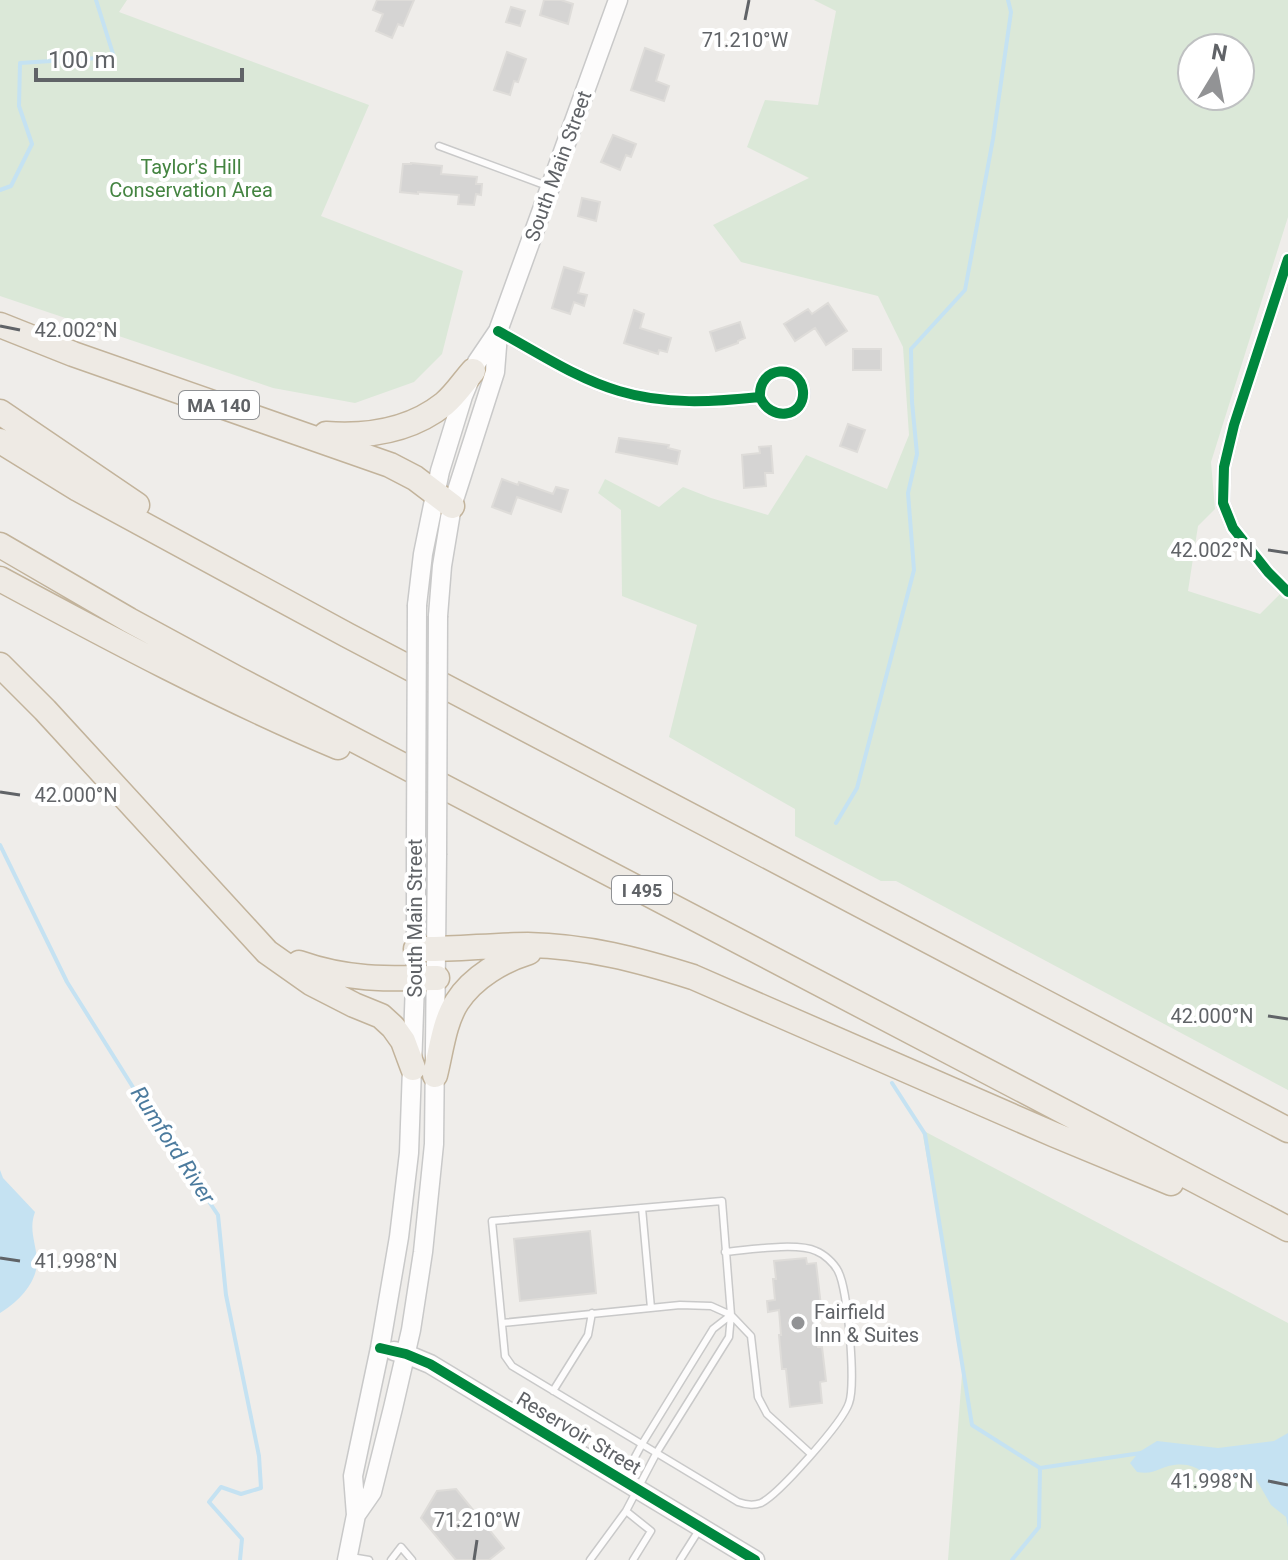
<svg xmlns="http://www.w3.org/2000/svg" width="1288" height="1560" font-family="Roboto,sans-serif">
  <rect width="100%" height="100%" fill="#efedea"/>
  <path fill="#dbe8d8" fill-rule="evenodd" d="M 0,0 L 127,0 L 119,12 L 369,105 L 321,216 L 463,271 L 442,354 L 414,382 L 355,403 L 273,388 L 0,296 Z
    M 814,0 L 1288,0 L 1288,217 L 1211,462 L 1215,509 L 1198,526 L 1188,591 L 1260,614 L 1281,593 L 1288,600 L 1288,1090 L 896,881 L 881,881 L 795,836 L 795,809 L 669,737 L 697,625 L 622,596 L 621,510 L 598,493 L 605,479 L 659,507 L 683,487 L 711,498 L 768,515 L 806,455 L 887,489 L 909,435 L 903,347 L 878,296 L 741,262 L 713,225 L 809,178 L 747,147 L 765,100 L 818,105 L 836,11 ZM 1192,48 L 1240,48 L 1240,96 L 1192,96 Z
    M 922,1130 L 1288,1323 L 1288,1560 L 948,1560 L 963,1361 Z"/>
  <path fill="#c5e2f2" d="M 0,1170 L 3,1178 L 35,1212 C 28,1231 37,1244 37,1263 C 36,1284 17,1303 0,1313 Z
    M 1288,1433 L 1288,1527 L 1286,1517 L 1271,1505 L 1256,1479 C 1242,1476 1230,1486 1220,1482 C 1202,1476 1199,1462 1174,1465 C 1158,1467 1156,1475 1137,1472 L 1130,1463 L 1139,1452 L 1157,1441 L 1218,1448 L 1274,1441 Z"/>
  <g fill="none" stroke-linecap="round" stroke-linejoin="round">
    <path stroke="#c5e2f2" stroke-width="4" d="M 0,190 L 11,186 L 32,144 L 19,106 L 20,63 L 114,57 L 96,0
      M 836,823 L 857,788 L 914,570 L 908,493 L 917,454 L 912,402 L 911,349 L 965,290 L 993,139 L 1011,12 L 1008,0
      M 0,845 L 67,982 L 146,1108 L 218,1215 L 226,1295 L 259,1456 L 261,1488 L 241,1494 L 221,1487 L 209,1502 L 242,1539 L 240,1560
      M 892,1083 L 925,1134 L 972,1425 L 1040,1468 L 1141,1453
      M 1012,1560 L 1039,1527 L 1040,1468"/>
  </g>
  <path fill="#d5d4d3" stroke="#dedcd9" stroke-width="2" d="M 377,0 L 414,0 L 403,26 L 398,24 L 392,38 L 376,31 L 383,14 L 373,10 Z
    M 544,0 L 561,0 L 573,4 L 568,24 L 540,15 Z
    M 511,7 L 525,11 L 520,26 L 506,22 Z
    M 645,48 L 664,55 L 656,81 L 669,86 L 664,101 L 631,90 Z
    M 507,52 L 526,59 L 518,82 L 514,81 L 510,95 L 494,90 Z
    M 613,135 L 636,144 L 631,157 L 626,155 L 620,170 L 601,162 Z
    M 411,163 L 442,166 L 441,174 L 477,177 L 476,184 L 482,184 L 481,195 L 476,194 L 474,205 L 458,204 L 459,195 L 418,192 L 418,194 L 400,192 L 403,164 L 411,164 Z
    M 582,198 L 600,202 L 596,221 L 578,216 Z
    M 564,267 L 584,273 L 578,293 L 587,295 L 584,306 L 574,302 L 570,314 L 552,308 Z
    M 828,303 L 847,331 L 826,345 L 815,328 L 795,341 L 784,324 L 808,309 L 812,314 Z
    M 634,310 L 644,314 L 640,328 L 671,338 L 667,352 L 659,350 L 658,354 L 624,343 Z
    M 740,322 L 745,338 L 738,341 L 738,343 L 716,351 L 710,332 Z
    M 853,349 L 881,349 L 881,370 L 853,370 Z
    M 848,424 L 865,430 L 857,452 L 840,446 Z
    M 619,438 L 669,445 L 668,448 L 680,451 L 677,464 L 616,452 Z
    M 771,446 L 773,473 L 765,473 L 766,486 L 744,488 L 742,455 L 760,453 L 759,447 Z
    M 502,479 L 518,485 L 519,482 L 553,494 L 556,487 L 568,490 L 561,512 L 517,497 L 511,514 L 492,507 Z
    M 590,1231 L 596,1293 L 520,1301 L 514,1239 Z
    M 806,1258 L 807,1264 L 816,1263 L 821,1306 L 813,1306 L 818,1347 L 822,1347 L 826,1381 L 820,1382 L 822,1403 L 790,1407 L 786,1369 L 782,1369 L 779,1335 L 781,1335 L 779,1310 L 768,1312 L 767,1301 L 775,1300 L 773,1279 L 776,1279 L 774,1261 Z
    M 456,1489 L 504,1548 L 489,1560 L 456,1560 L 421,1518 L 437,1491 Z"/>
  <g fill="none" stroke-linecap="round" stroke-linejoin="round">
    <defs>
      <path id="lane" d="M 439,146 L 547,186
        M 642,1208 L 651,1308
        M 725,1252 C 747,1250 797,1242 816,1251 C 824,1254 834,1263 838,1271 C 848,1289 856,1385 849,1403 C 843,1422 779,1494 761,1503 C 753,1506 746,1505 738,1502 L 512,1366 L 505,1356 L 492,1221 L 722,1201 L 731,1315
        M 502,1323 L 680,1305 L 711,1306 L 731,1315 L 751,1336 L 758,1397 L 767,1414 L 811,1454
        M 553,1391 L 588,1335 L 592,1313
        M 623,1479 L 642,1444 L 713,1329 L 731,1315 L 729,1337 L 657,1452 L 626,1511 L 651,1531 L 633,1560
        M 351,1557 L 369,1560
        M 391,1560 L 401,1547 L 412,1560
        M 590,1560 L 626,1511
        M 680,1560 L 699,1530"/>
      <path id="street" d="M 1288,259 L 1234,425 L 1224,467 L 1223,503 L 1233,528 L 1268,572 L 1288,592
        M 498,331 C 537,352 577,379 619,391 C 665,405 713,402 760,397 C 770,422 805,418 803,391 C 800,363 758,365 760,397"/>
      <path id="secondary" d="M 417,605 L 423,554 L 440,471 L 463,396 L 477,362 L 498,331 L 618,0
        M 438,616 L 442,566 L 452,506 L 495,372 L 498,334
        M 394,1351 L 406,1354 L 430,1364 L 755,1560
        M 356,1515 L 372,1492 L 393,1408 L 411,1330 L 423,1252 L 434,1144 L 437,855
        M 347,1560 L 356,1515 L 353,1476 L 380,1348 L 399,1237 L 409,1153 L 416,955 L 416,843"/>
      <path id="highway" d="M 0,325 L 73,354 L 390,465 L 415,478 L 452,506
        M 0,412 L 137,505
        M 326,434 C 368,437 410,431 444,404 C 455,395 464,381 473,371
        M 0,441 L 78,489 L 347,635 L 1288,1130
        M 0,545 L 129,620 L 236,678 L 1288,1229
        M 0,579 C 111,639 222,698 338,747
        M 0,665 L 45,710 L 267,952 L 311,983 L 354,1005 L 381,1016 L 393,1027 L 403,1041 L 413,1068
        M 416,949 C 453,950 491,945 528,945 C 586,946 639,960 693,977 L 1055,1135 L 1171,1183
        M 299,963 C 347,980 387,979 437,978
        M 435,1075 C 441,1051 444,1022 457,1002 C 473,977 503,960 529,952"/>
    </defs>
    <use href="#lane" stroke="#c9c9c9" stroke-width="9"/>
    <use href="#street" stroke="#c9c9c9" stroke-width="15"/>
    <use href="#secondary" stroke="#c9c9c9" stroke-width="21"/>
    <use href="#highway" stroke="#c2b39b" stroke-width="27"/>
    <use href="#lane" stroke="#fdfcfc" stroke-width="6"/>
    <use href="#street" stroke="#fdfcfc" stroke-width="12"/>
    <use href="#secondary" stroke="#fdfcfc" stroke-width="18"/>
    <use href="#highway" stroke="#eeeae4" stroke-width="24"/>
    <defs>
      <path id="secondary-bridge" d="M 416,843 L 417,605
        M 437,855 L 438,616"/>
    </defs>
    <use href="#secondary-bridge" stroke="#c9c9c9" stroke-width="21" stroke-linecap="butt"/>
    <use href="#secondary-bridge" stroke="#fdfcfc" stroke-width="18"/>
    <defs>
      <path id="cycleway" d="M 1288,259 L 1234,425 L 1224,467 L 1223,503 L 1233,528 L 1268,572 L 1288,592
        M 498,331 C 537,352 577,379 619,391 C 665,405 713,402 760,397 C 770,422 805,418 803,391 C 800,363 758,365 760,397
        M 380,1348 L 406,1354 L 430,1364 L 755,1560"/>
    </defs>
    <use href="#cycleway" stroke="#fff" stroke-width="15"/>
    <use href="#cycleway" stroke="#00873e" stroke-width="10"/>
  </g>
  <path fill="none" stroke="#606367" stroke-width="3" d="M 745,20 L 749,0M 0,326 L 20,330M 1268,550 L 1288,553M 0,792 L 20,795M 1268,1016 L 1288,1019M 0,1258 L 20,1261M 1268,1481 L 1288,1485M 474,1560 L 477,1540"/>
  <circle fill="#929395" stroke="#fff" stroke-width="3" cx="798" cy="1323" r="8"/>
  <g text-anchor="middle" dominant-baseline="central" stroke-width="8" stroke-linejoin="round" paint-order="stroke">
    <g fill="#fff" stroke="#909295" stroke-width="2">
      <rect x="179" y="391" width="80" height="28" rx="6"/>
      <rect x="612" y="876" width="60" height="28" rx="6"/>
    </g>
    <g font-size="18" font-weight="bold" fill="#606367">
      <text x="219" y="405">MA 140</text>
      <text x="642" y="890">I 495</text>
    </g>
    <g font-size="20" fill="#606367" stroke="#fff">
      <text transform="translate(558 166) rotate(-70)">South Main Street</text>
      <text transform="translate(415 918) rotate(-90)">South Main Street</text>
      <text transform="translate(579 1433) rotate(31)">Reservoir Street</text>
    </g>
    <g font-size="20" fill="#448441" stroke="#fff">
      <text x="191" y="167">Taylor's Hill<tspan x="191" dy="23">Conservation Area</tspan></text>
    </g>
    <g font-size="20" fill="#606367" stroke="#fff" text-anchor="start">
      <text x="814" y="1312">Fairfield<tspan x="814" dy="23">Inn &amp; Suites</tspan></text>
    </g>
    <g font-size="22" font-style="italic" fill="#4c7b9e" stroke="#fff">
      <text transform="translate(173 1145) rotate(57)">Rumford River</text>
    </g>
  </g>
  <g font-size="20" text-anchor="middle" fill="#606367" stroke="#fff" stroke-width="8" stroke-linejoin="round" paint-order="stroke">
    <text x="745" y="47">71.210°W</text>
    <text x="76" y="337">42.002°N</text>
    <text x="1212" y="557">42.002°N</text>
    <text x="76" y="802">42.000°N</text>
    <text x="1212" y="1023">42.000°N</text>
    <text x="76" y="1268">41.998°N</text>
    <text x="1212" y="1488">41.998°N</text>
    <text x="477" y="1527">71.210°W</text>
  </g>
  <g transform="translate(1216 72) rotate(10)"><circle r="38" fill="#ffffff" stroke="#bfc1c2" stroke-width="2"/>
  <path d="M0-6L14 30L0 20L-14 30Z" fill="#929395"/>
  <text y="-12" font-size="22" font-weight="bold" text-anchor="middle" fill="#606367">N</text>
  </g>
  <path d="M36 68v12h206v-12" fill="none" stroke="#606367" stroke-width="4"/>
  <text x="48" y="68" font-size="24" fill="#606367" stroke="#ffffff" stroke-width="6" paint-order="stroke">100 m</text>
</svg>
